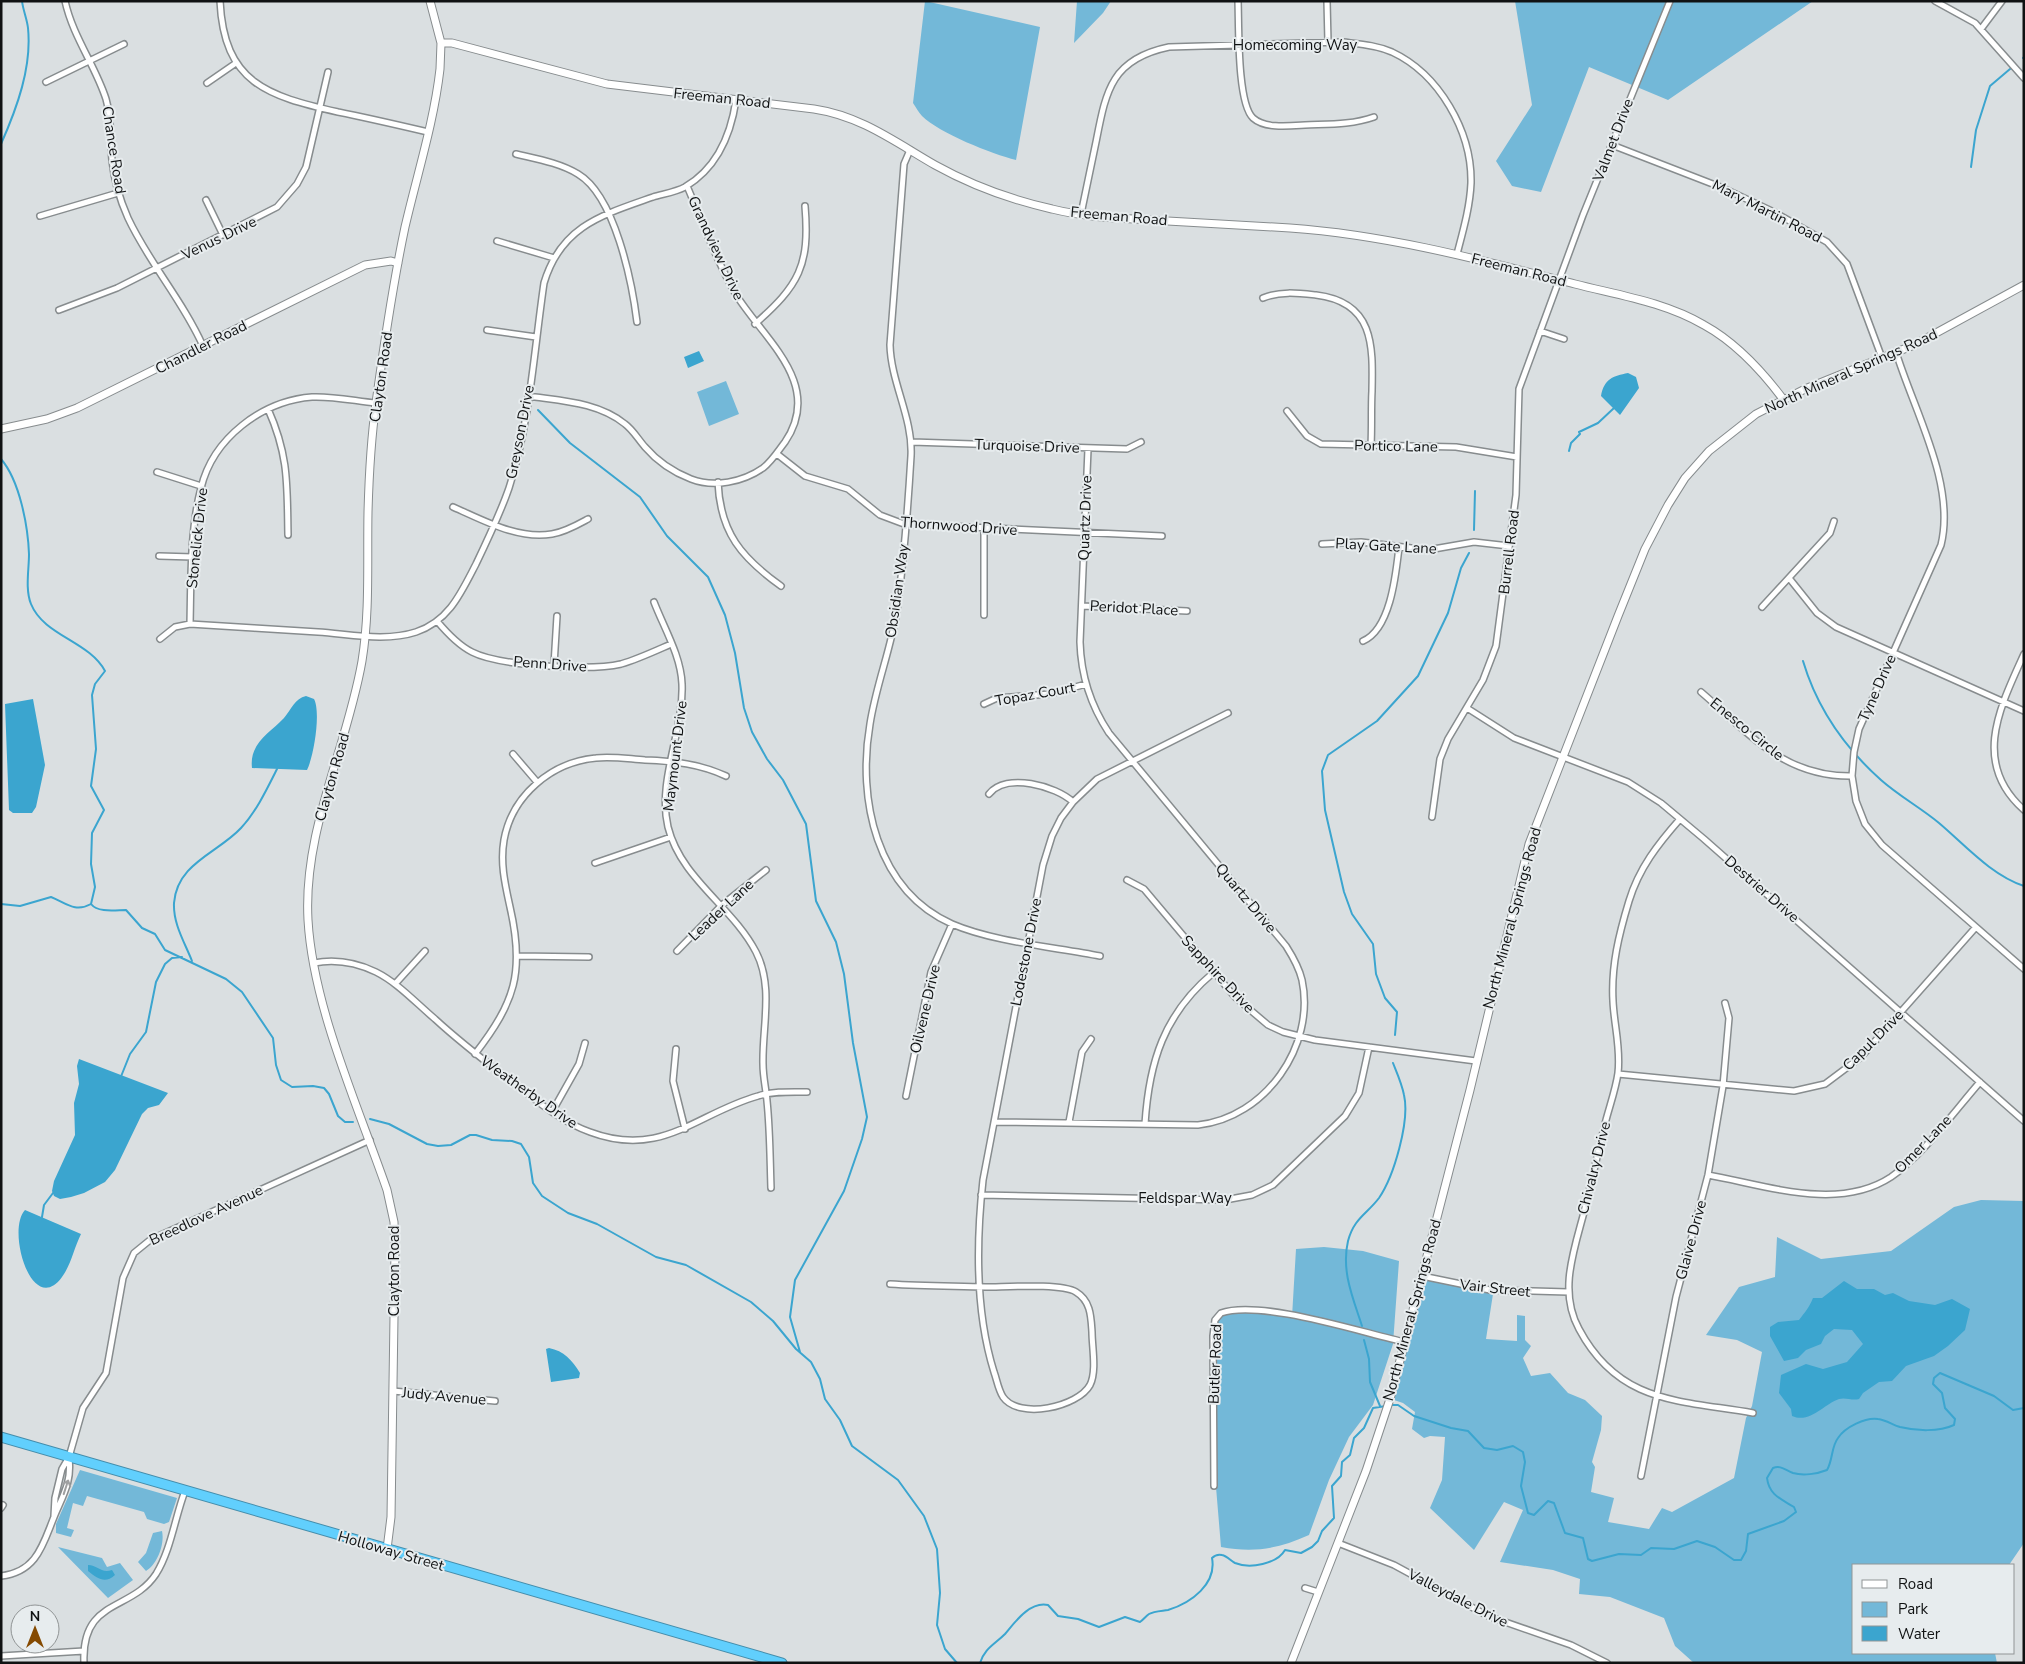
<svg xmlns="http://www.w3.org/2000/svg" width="2025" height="1664" font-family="'Nunito Sans',sans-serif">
  <rect width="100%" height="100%" fill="#dadfe1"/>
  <path fill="#73b8d8" d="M 925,1 L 1040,27 L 1016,160 C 992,154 939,133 922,116 C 918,112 916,107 913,103 Z
    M 1077,1 L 1111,1 L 1103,13 L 1074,43 Z
    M 1515,1 L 1813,1 L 1668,100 L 1589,67 L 1541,192 L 1512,186 L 1496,161 L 1532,105 Z
    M 726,381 L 739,414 L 709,426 L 697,392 Z
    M 1981,1200 L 2024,1201 L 2024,1543 L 2009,1565 L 1854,1565 L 1854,1653 L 1995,1653 L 1997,1663 L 1694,1663 L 1675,1646 L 1664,1618 L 1610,1597 L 1579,1594 L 1580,1579 L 1553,1570 L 1500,1562 L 1523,1510 L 1504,1502 L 1474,1550 L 1430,1508 L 1442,1480 L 1445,1437 L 1430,1436 L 1424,1438 L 1412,1429 L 1415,1412 L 1403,1403 L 1391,1399 L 1422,1277 L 1493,1294 L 1486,1339 L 1517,1341 L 1517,1315 L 1525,1316 L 1525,1340 L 1531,1346 L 1523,1358 L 1531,1376 L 1550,1373 L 1568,1393 L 1585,1400 L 1602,1416 L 1601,1430 L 1592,1462 L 1595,1467 L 1591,1492 L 1614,1498 L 1608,1522 L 1649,1529 L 1662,1508 L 1672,1512 L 1734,1478 L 1746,1418 L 1752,1406 L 1762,1352 L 1737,1340 L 1706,1335 L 1739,1287 L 1775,1277 L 1777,1237 L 1821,1259 L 1891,1251 L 1954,1207 Z
    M 1324,1247 L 1363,1251 L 1399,1261 L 1393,1344 L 1373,1405 L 1349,1437 L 1329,1480 L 1309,1535 C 1278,1549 1254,1553 1221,1547 L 1216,1487 L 1216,1321 L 1222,1313 L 1227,1312 L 1270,1313 L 1292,1317 L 1296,1249 Z
    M 80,1470 L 177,1498 L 169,1522 L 164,1524 L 147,1519 L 144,1512 L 87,1496 L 83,1506 L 73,1503 L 67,1528 L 74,1530 L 71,1537 L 56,1533 L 56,1524 Z
    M 162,1531 C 165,1544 157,1565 146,1571 L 138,1562 L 146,1553 L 153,1533 Z
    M 58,1547 L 102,1558 L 107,1567 L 120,1563 L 133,1580 L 108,1598 Z"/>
  <path fill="#3ba5cf" d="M 699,351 L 704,361 L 688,368 L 684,357 Z
    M 1628,373 L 1636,377 L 1639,388 L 1620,415 L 1601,396 C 1604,379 1613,376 1628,373 Z
    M 306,696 L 314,699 C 321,712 314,756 307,770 L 252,768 C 249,743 270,733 284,718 C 291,710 295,698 306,696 Z
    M 33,699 L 45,765 L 36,807 L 32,813 L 13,813 L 9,810 L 5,704 Z
    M 79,1059 L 168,1093 L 159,1105 L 148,1108 L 142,1114 L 115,1170 L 105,1182 L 84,1193 L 71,1197 L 60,1199 L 54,1196 L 52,1191 L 54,1181 L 75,1135 L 74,1103 L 79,1084 L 77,1066 Z
    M 25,1210 L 81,1234 C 74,1248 71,1265 62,1277 C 32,1318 6,1230 25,1210 Z
    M 1844,1281 L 1857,1289 L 1874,1289 L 1885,1295 L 1893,1293 L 1909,1301 L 1935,1305 L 1952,1299 L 1970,1309 L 1965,1330 L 1948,1346 L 1934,1356 L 1906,1366 L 1892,1381 L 1879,1382 L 1863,1393 L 1859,1399 C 1852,1401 1846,1397 1839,1399 C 1824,1404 1810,1424 1792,1416 L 1791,1409 L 1779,1393 L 1781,1375 L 1806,1364 L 1823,1369 L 1847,1362 L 1863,1344 L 1852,1330 L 1834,1329 L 1825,1336 L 1821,1344 L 1806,1350 L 1798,1358 L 1784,1361 L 1770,1336 L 1770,1327 L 1778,1322 L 1799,1320 C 1805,1312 1809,1308 1813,1298 L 1822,1298 Z
    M 549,1348 C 564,1351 572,1360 580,1373 L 579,1378 L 551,1382 L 546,1349 Z
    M 88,1565 C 98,1565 101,1574 112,1570 L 115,1575 C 105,1584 98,1579 88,1571 Z"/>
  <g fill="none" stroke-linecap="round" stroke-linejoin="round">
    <path stroke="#3ba5cf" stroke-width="2" d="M 2023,58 L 2024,57
      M 1,144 C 17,108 32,67 28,28 C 27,19 23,10 22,1
      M 1971,167 L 1976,130 L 1990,86 L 2010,69
      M 538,410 L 570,443 L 640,497 L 667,536 L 708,577 L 725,615 L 735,653 L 744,708 L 752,732 L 767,759 L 783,780 L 806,824 L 816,901 L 836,942 L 844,974 L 853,1043 L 867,1117 L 862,1139 L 844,1191 L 795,1280 L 790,1317 L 800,1352
      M 1569,451 L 1571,443 L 1580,434 L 1579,432 L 1598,423 L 1614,408
      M 1,459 C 20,481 28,527 29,554 C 29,570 25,589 31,604 C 44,636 89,641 105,671 L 95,684 L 92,695 L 96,749 L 91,786 L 104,810 L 92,833 L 91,864 L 95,887 L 91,904
      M 1474,530 L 1475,491
      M 1803,661 C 1817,708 1844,747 1881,780 C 1899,796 1921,808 1939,823 C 1965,845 1991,875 2024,886
      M 1,904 L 20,906 L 51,897 C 66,903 75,913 91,904
      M 91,904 C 98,913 116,910 126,910 L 142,928 L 155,934 L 165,950 L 226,979 L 242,992 L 273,1038 L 276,1065 L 281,1080 L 292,1087 L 313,1086 L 324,1088 L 329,1094 L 338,1116 L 345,1122 L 353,1122
      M 192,961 C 185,943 173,924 174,903 C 177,863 218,853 241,828 C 256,812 267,789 277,769
      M 1395,1035 L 1397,1012 L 1385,998 L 1376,974 L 1373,944 L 1352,914 L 1344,892 L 1325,810 L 1322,771 L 1328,755 L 1377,721 L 1418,676 L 1448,613 L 1461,568 L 1469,553
      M 120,1079 L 130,1054 L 146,1032 L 156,982 L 165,964 L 172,958 L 182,957
      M 370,1119 L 389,1124 L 427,1144 L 438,1146 L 451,1145 L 470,1135 L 476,1135 L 492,1140 L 512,1141 L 521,1144 L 529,1157 L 533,1183 L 542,1196 L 568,1213 L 597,1224 L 656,1257 L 686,1265 L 751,1302 L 773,1321 L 796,1349 L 811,1362 L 820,1379 L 825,1399 L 840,1420 L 852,1446 L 898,1480 L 924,1516 L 937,1549 L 940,1593 L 937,1625 L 945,1649 L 957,1663
      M 42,1217 L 44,1205 L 53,1193
      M 1362,1326 C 1353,1298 1341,1271 1348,1241 C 1354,1218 1367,1214 1379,1198 C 1394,1176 1410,1121 1404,1095 C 1402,1084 1397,1073 1393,1063
      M 1364,1340 L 1369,1359 L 1370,1382 L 1380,1406
      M 1391,1405 L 1398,1405 L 1414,1416 L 1451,1428 L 1468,1431 L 1484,1448 L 1497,1450 L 1513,1446 L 1523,1452 L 1525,1462 L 1521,1486 L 1528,1513 L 1534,1515 L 1548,1501 L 1554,1503 L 1565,1533 L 1583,1538 L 1588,1559 L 1592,1561 L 1619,1554 L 1641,1555 L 1651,1548 L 1674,1549 L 1697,1541 L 1715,1547 L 1734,1560 L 1741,1560 L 1746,1551 L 1748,1534 L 1784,1521 L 1796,1512 L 1794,1507 C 1781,1499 1769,1495 1767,1478 L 1773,1468 C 1781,1465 1785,1470 1793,1473 C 1803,1476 1817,1474 1827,1470 C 1833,1460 1831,1447 1838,1438 C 1845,1427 1866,1417 1878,1419 C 1886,1420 1893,1425 1900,1427 C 1916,1431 1939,1432 1954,1425 L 1955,1419 L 1945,1408 L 1942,1393 L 1933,1384 L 1934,1378 L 1940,1373 L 1994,1396 L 2013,1410 L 2024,1408
      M 980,1663 C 985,1648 994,1645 1005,1634 C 1015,1622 1030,1601 1048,1605 L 1058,1616 L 1078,1619 L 1099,1627 L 1125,1617 L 1140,1622 C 1143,1620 1146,1616 1149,1614 C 1154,1611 1162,1611 1168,1610 C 1191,1603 1217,1584 1212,1558 C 1215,1555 1218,1554 1222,1555 C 1227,1556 1231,1561 1235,1563 C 1250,1569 1277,1564 1285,1550 L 1301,1553 L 1312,1547 L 1318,1541 L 1322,1531 L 1334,1518 L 1332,1486 L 1341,1476 L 1342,1462 L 1350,1455 L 1354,1438 L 1364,1428 L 1373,1408 L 1386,1406"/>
    <defs>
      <path id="street" d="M 65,1 C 73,37 95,65 106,99 C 112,119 110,139 112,160 C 114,180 120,200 128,218 C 149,263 183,301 203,346
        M 220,1 C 224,83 267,96 338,112 C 368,118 398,125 428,132
        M 1238,1 C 1239,25 1237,103 1253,118 C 1265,129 1290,126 1305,125 C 1329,124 1351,125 1374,117
        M 1327,1 L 1328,42
        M 1935,1 L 1975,23 L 2024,78
        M 1981,29 L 2002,1
        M 46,82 L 124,44
        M 207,83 L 236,63
        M 1612,145 L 1723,188 L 1774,212 L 1827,242 L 1847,264 L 1882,358
        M 910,150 L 904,164 L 890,345 C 891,383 913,418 911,456 C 908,507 904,559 897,610 C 891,649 876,685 870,724 C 857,799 876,890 952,924 C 994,942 1054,947 1100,956
        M 516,154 C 537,159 560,163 578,174 C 615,196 632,282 637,322
        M 206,200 L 223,235
        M 1081,214 C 1086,190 1091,166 1096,142 C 1106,91 1111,59 1169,47 L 1343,42 C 1359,44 1376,45 1392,52 C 1439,74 1472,131 1471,183 C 1470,207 1463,231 1457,254
        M 40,216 L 118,193
        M 497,241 L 554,258
        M 1263,298 C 1280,291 1297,293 1316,295 C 1374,302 1373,345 1372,391 C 1371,409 1372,427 1371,445
        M 59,310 L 117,288 L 277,207 L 297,184 L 306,167 L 328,72
        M 755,324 C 799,285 810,266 805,206
        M 487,330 L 536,337
        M 1540,331 L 1564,339
        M 1896,352 C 1914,411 1956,484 1941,545 L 1859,729 L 1854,752 L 1852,776 L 1856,801 L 1865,824 L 1882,845 L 2024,969
        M 528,396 C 561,401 598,402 625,424 C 633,430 638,439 645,447 C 657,461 673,472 691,479 C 714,488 743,482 763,468 C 772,461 778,451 785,442 C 825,383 762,338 735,293 C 716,260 702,221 687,186
        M 268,409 C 289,456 287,485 288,535
        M 1287,411 L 1307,436 L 1321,444 L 1456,447 L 1517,457
        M 912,442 L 1127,449 L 1141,442
        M 777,454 L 805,476 L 848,489 L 880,515 L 904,524 L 1162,536
        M 157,472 L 201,486
        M 718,482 C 720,533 742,558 781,586
        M 453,507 C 483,520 518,540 552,534 C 565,532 577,525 588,519
        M 984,529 L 984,615
        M 1322,544 L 1361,542 L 1428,550 L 1474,542 L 1509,546
        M 159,556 L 193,557
        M 1789,578 L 1817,613 L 1836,627 L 2024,711
        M 654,602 C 664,628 681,656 682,684 C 684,731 657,780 668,827 C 681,879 732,906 756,952 C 774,987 762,1027 763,1064 C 763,1077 766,1089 767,1101 C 770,1130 770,1159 771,1188
        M 1082,606 L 1187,611
        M 1762,607 L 1830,533 L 1834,521
        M 437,621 C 447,633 458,645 472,652 C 499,666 591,671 621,664 C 638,659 655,651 671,644
        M 190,624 C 191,581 190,529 201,488 C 213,438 262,401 312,397 C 333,396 355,401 376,403
        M 160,639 L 175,627 L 190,624 C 233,627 275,629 318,632 C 350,634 385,642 416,632 C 449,621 461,593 476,564 C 488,539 500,514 509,488 C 530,423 534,351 544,283 C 561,226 602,215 653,197 C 663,194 676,192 685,187 C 717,168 731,134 736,100
        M 1363,641 C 1391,629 1396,573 1399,547
        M 2024,654 C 2000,707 1971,763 2024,810
        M 554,665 L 557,616
        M 1701,692 C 1749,733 1783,777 1852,776
        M 984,704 L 997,698 L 1050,694 L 1086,684
        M 1467,708 L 1514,738 L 1628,782 L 1661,803 L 1704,839 L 2024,1121
        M 513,754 L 537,782
        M 989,794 C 1006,772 1056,786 1073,802
        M 1432,817 L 1440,759 L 1448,739 L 1483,680 L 1496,646 L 1516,495 L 1519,389 L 1583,215 L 1670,1
        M 1680,819 C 1658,844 1639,868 1629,901 C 1619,934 1611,966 1613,1001 C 1614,1025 1621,1048 1618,1073 C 1616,1088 1610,1105 1606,1120 C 1598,1152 1591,1184 1583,1216 C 1573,1253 1559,1293 1579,1329 C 1619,1404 1679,1400 1753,1413
        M 595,863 L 671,837
        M 1127,880 L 1144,889 L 1235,997 L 1268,1025 L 1283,1032 L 1315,1040 L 1476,1061
        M 677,951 L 722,905 L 766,870
        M 517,956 L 589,957
        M 314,963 C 335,959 357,963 376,972 C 398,983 416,1003 435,1019 C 462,1044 491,1066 520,1088 C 542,1105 564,1123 590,1132 C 662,1159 697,1113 758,1096 C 773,1091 791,1092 807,1092
        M 395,984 L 425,951
        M 676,1049 L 673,1081 L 685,1129
        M 475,1054 C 515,1002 525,972 510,907 C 505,884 500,863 504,840 C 512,795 552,762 596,758 C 612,756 629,759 645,760 C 674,761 700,764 726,776
        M 1618,1074 L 1794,1091 L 1825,1084 L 1861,1057 L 1976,927
        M 906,1096 L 931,972 L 952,924
        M 552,1112 L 579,1064 L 585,1043
        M 994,1122 L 1198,1125 C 1265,1118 1316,1046 1302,980 C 1299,967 1293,957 1286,946 L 1109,733 C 1091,706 1081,676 1080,642 L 1088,449
        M 1069,1122 L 1082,1052 L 1091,1039
        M 1145,1124 C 1149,1062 1164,1014 1213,973
        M 1708,1175 C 1765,1185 1838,1212 1891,1177 C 1924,1154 1953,1113 1980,1082
        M 981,1195 L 1225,1200 L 1252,1195 L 1273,1185 L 1345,1116 L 1359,1093 L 1369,1047
        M 1422,1276 L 1490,1290 L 1568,1292
        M 890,1284 C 922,1286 954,1286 986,1287 C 1005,1287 1061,1283 1076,1292 C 1091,1301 1091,1317 1092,1332 C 1092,1347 1097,1371 1090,1385 C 1078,1407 1019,1420 1003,1397 C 998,1389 997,1380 994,1372 C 975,1311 976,1243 983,1180 L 1043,865 L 1052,836 L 1061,818 L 1073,802 L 1097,779 L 1228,713
        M 393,1391 L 495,1401
        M 1641,1476 L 1676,1297 L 1708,1175 L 1723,1086 L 1729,1018 L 1725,1003
        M 1214,1486 L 1213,1336 L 1215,1320 L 1221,1313 C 1260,1299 1363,1333 1405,1342
        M 1,1508 L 3,1505
        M 54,1516 L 55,1498 L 62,1469 L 69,1457 L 83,1408 L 106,1373 L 123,1278 L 134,1253 L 150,1240 L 370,1140
        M 1338,1543 L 1394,1565 L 1488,1616 L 1571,1645 L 1607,1663
        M 1,1576 C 37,1572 43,1544 54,1517 C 63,1495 72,1482 69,1458
        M 1305,1588 L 1318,1592
        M 1,1656 L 84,1651
        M 84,1663 C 81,1598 131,1612 156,1574 C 171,1550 175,1517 185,1491"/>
      <path id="secondary" d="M 441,43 L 452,43 L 607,84 L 814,109 C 861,116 895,142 935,165 C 971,185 1012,200 1052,209 C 1084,217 1117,218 1150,220 C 1197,223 1243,225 1290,228 C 1388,235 1481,260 1575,284 C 1618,295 1665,302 1704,325 C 1735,342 1762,371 1783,399
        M 1,429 L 47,419 L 77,408 L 365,265 L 391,261 L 398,263
        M 387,1549 L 391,1517 L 395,1250 L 394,1222 L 387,1190 C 358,1106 313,1007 308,920 C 303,830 347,748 362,661 C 370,612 367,562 368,512 C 369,475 371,439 376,403 C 384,344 393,284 405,227 C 417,175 434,122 440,69 L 441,43 L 430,1
        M 1291,1663 L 1366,1471 L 1390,1399 L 1470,1090 L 1529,844 L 1618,616 L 1645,549 L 1668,505 L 1685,478 L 1709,451 L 1756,414 L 1805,389 L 1914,345 L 2024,285"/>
      <path id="highway" d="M 1,1437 L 782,1663"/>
    </defs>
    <use href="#street" stroke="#878c8e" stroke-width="8"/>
    <use href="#secondary" stroke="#878c8e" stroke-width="9"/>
    <use href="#highway" stroke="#458dab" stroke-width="11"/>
    <use href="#street" stroke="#fff" stroke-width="5"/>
    <use href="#secondary" stroke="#fff" stroke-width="7"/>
    <use href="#highway" stroke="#61cffd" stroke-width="9"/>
  </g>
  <defs><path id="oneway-shaft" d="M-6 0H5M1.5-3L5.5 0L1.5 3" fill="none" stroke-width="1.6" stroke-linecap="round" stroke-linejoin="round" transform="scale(1.25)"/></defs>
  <use stroke="#9fa0a1" href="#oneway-shaft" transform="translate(66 1487) rotate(-72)"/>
  <g text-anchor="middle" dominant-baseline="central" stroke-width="4" stroke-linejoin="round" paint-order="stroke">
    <g font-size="15" fill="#101213" stroke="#e7ecee">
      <text x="1295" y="45">Homecoming Way</text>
      <text transform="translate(722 98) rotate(6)">Freeman Road</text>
      <text transform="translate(1613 140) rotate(-69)">Valmet Drive</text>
      <text transform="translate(114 150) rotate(81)">Chance Road</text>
      <text transform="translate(1767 211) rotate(27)">Mary Martin Road</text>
      <text transform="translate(1119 216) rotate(5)">Freeman Road</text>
      <text transform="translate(219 238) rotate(-26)">Venus Drive</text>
      <text transform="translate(716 248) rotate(65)">Grandview Drive</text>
      <text transform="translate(1519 270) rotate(14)">Freeman Road</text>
      <text transform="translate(201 347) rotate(-27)">Chandler Road</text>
      <text transform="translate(1851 371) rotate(-24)">North Mineral Springs Road</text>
      <text transform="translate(381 377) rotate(-82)">Clayton Road</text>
      <text transform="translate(520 432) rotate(-79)">Greyson Drive</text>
      <text transform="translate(1027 446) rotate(2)">Turquoise Drive</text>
      <text transform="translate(1396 446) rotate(1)">Portico Lane</text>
      <text transform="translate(1085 518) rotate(-88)">Quartz Drive</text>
      <text transform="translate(959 526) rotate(4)">Thornwood Drive</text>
      <text transform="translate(197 538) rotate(-84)">Stonelick Drive</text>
      <text transform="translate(1386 546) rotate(3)">Play Gate Lane</text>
      <text transform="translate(1509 552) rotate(-83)">Burrell Road</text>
      <text transform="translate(897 591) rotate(-82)">Obsidian Way</text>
      <text transform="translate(1134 608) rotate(3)">Peridot Place</text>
      <text transform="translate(550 664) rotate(4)">Penn Drive</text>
      <text transform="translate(1877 688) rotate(-66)">Tyne Drive</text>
      <text transform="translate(1035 694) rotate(-10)">Topaz Court</text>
      <text transform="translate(1747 729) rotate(39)">Enesco Circle</text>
      <text transform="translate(675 756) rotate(-83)">Maymount Drive</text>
      <text transform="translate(332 777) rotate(-74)">Clayton Road</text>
      <text transform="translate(1762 889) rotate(41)">Destrier Drive</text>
      <text transform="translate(1246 898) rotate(50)">Quartz Drive</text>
      <text transform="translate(721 910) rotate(-43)">Leader Lane</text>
      <text transform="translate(1512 918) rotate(-75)">North Mineral Springs Road</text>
      <text transform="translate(1026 952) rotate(-79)">Lodestone Drive</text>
      <text transform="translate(1218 974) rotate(47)">Sapphire Drive</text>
      <text transform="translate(925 1009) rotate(-77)">Oilvene Drive</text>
      <text transform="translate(1873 1040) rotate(-45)">Capul Drive</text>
      <text transform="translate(529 1092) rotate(35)">Weatherby Drive</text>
      <text transform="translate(1923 1144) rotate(-46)">Omer Lane</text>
      <text transform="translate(1594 1168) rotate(-76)">Chivalry Drive</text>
      <text x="1185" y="1198">Feldspar Way</text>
      <text transform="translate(206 1215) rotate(-25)">Breedlove Avenue</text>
      <text transform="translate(1691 1240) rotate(-75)">Glaive Drive</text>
      <text transform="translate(394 1271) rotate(-90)">Clayton Road</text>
      <text transform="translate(1495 1288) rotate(6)">Vair Street</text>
      <text transform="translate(1412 1310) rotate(-75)">North Mineral Springs Road</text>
      <text transform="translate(1215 1364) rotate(-88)">Butler Road</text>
      <text transform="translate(444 1396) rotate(5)">Judy Avenue</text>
      <text transform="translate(391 1551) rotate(16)">Holloway Street</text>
      <text transform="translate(1458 1598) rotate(27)">Valleydale Drive</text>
    </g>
  </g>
  <rect width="2025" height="1664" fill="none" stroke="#101213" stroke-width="5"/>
  <rect x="1852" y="1564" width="162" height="90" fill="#e7ecee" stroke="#919596"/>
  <rect x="1862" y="1580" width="25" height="8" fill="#ffffff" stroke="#919596"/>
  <text x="1898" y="1589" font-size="15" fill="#101213">Road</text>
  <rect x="1862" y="1602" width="25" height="15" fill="#73b8d8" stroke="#919596"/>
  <text x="1898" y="1614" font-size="15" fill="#101213">Park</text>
  <rect x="1862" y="1626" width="25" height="15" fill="#3ba5cf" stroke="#919596"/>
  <text x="1898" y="1639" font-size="15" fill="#101213">Water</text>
  <g transform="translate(35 1629)"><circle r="24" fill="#e7ecee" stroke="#919596"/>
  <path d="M0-4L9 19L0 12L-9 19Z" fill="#854a01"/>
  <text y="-8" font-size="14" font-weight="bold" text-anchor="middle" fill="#101213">N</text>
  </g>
</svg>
